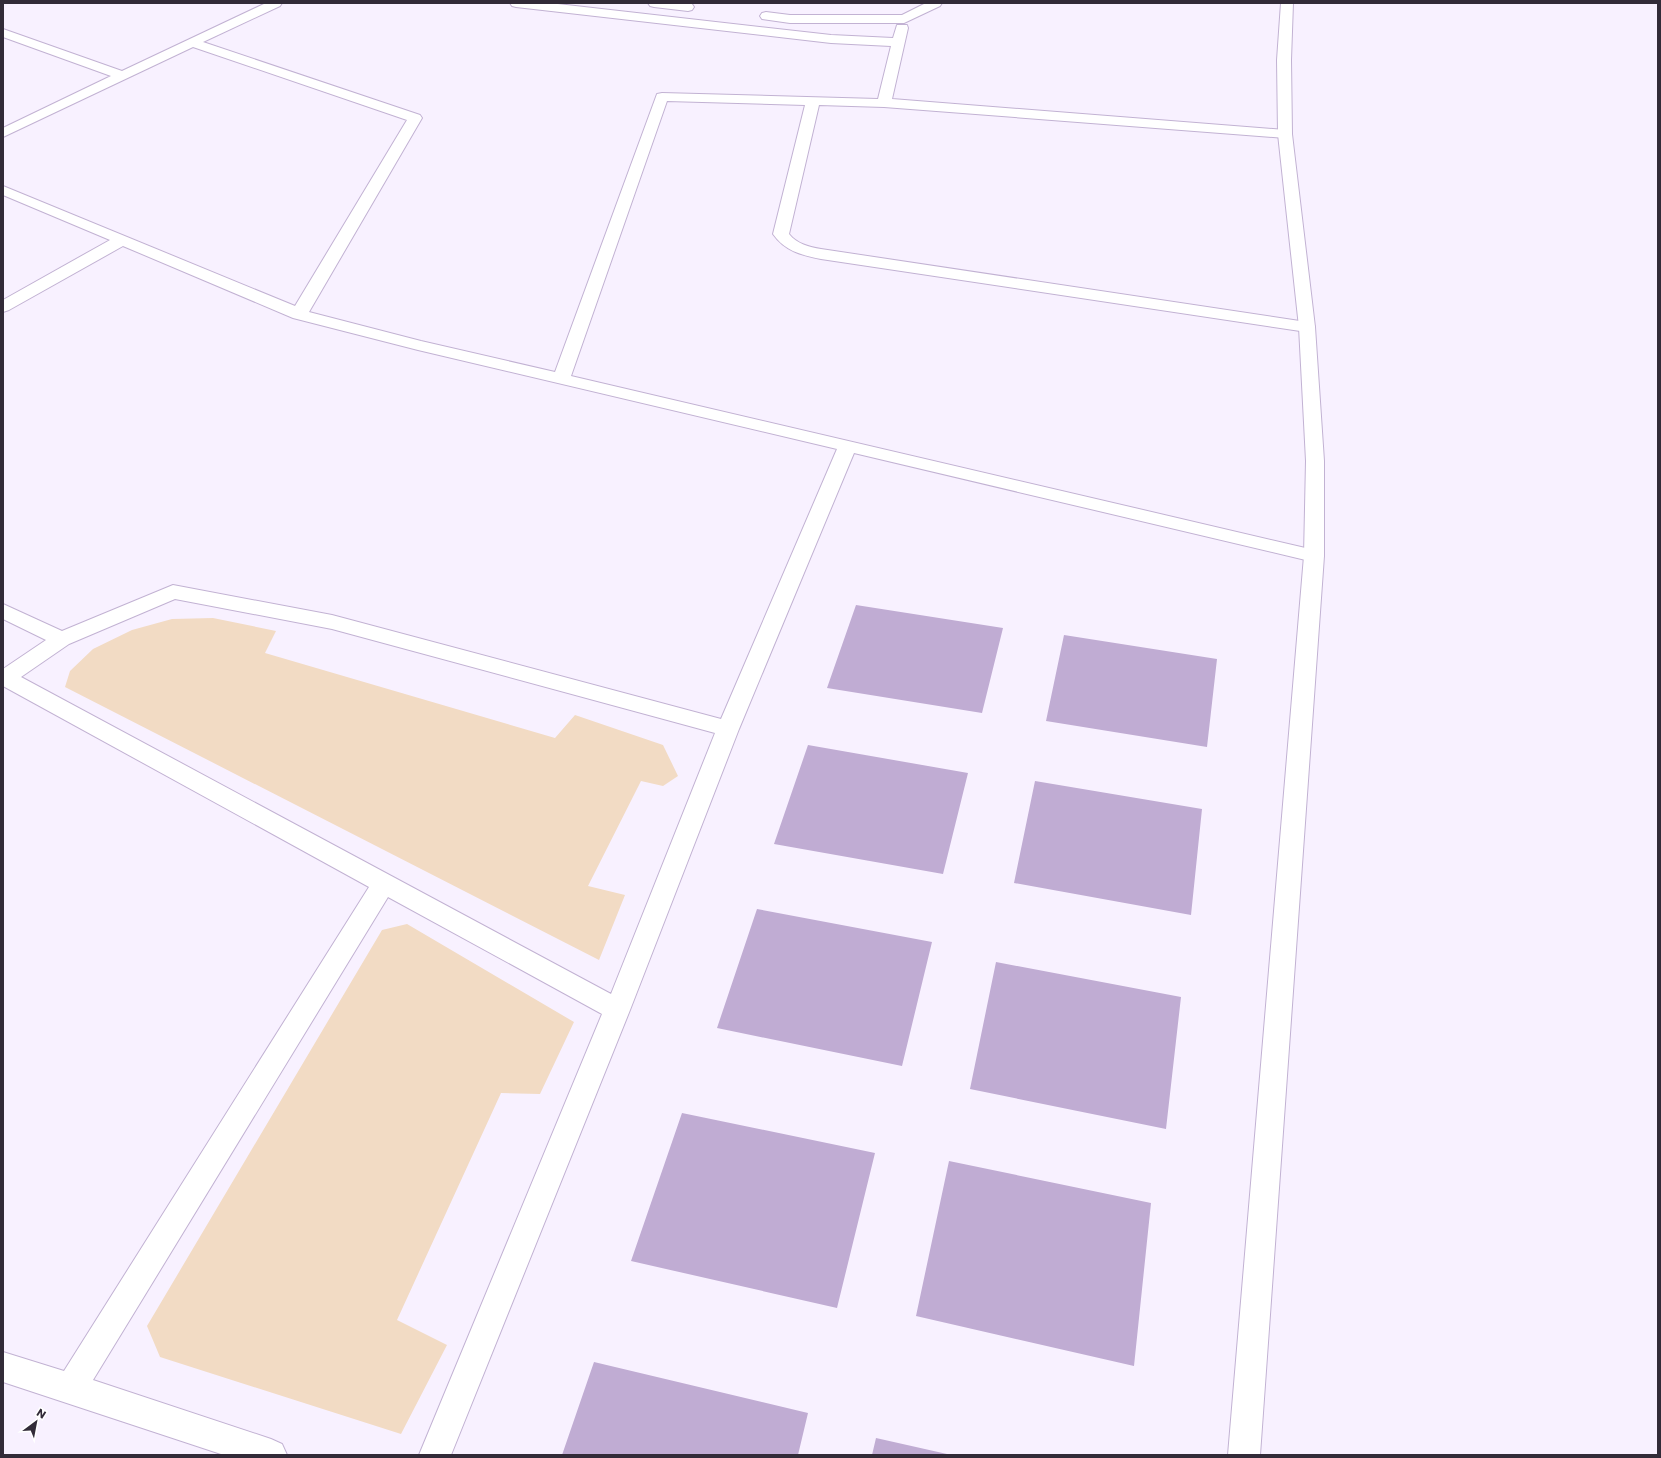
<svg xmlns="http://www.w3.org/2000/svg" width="1661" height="1458" font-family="Poppins,sans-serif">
  <rect width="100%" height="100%" fill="#f8f1ff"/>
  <path fill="#f2dbc4" d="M 213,618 L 276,631 L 265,653 L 555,738 L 575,715 L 663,745 L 678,776 L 663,786 L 641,781 L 588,886 L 625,895 L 599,960 L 65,687 L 70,671 L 93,649 L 132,630 L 172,619 Z
    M 407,924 L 574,1022 L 540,1094 L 501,1093 L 397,1320 L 447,1345 L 401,1434 L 160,1357 L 147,1326 L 382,930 Z"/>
  <path fill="#c0acd3" d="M 856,605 L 1003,628 L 982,713 L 827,688 Z
    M 1064,635 L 1217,659 L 1207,747 L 1046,721 Z
    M 808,745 L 968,773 L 943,874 L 774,844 Z
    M 1035,781 L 1202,809 L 1191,915 L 1014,883 Z
    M 757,909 L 932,942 L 902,1066 L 717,1028 Z
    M 996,962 L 1181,997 L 1166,1129 L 970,1089 Z
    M 682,1113 L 875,1153 L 837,1308 L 631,1261 Z
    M 949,1161 L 1151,1203 L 1134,1366 L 916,1316 Z
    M 594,1362 L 808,1413 L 798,1455 L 562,1455 Z
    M 876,1438 L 947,1454 L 947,1455 L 872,1455 Z"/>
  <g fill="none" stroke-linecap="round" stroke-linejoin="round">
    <defs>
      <path id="street" d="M 266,3 L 282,3 L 280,6 L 203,42 L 420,115 L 422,118 L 309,312 L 421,341 L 555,372 L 657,94 L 662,93 L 878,99 L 891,46 L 831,43 L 516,7 L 512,6 L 510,3 L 549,3 L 831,35 L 893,38 L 897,25 L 907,25 L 908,28 L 892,99 L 1285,130 L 1290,131 L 1292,134 L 1290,137 L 1285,138 L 884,107 L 819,105 L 789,234 C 797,244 809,247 821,249 L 1313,323 L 1315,327 L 1313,331 L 1307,332 L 821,259 C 801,255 785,251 773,234 L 805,105 L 667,101 L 571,376 L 1314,550 L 1321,552 L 1324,556 L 1321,560 L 1314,562 L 854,453 L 739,729 L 630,1010 L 451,1455 L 419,1455 L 602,1014 L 388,897 L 93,1380 L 271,1439 L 282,1444 L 287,1455 L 224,1455 L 3,1382 L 3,1352 L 64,1371 L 369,887 L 3,686 L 3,669 L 46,640 L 3,619 L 3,604 L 62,631 L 173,585 L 332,615 L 721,719 L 837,449 L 418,350 L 293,318 L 123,246 L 9,310 L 3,312 L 3,300 L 110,240 L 3,195 L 3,186 L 295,306 L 407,120 L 193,47 L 3,137 L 3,128 L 111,76 L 3,37 L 3,29 L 122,71 ZM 175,599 L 332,629 L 715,733 L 611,994 L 21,677 L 69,644 Z
        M 648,3 L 692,4 L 694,7 L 692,10 L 688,11 L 654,7 L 650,6 Z
        M 926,3 L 942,3 L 940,6 L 904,23 L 790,23 L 762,19 L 760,16 L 762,13 L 766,12 L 790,15 L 902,15 Z"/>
      <path id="secondary" d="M 1281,3 L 1293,3 L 1291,60 L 1292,134 L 1315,327 L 1324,461 L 1324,556 L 1260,1455 L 1228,1455 L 1304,556 L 1306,461 L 1299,327 L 1278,134 L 1277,60 Z"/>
    </defs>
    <use href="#street" stroke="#c2b2d3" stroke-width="2"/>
    <use href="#secondary" stroke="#c2b2d3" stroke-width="2"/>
    <use href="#street" fill="#fff" fill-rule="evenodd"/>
    <use href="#secondary" fill="#fff" fill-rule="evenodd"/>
  </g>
  <rect width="1661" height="1458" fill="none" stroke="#322b38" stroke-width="8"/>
  <g transform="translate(36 1422) rotate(32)" stroke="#ffffff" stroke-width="3" paint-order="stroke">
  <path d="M0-3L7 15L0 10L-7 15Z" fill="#322b38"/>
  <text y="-6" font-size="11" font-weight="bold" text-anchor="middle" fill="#322b38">N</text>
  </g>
</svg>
